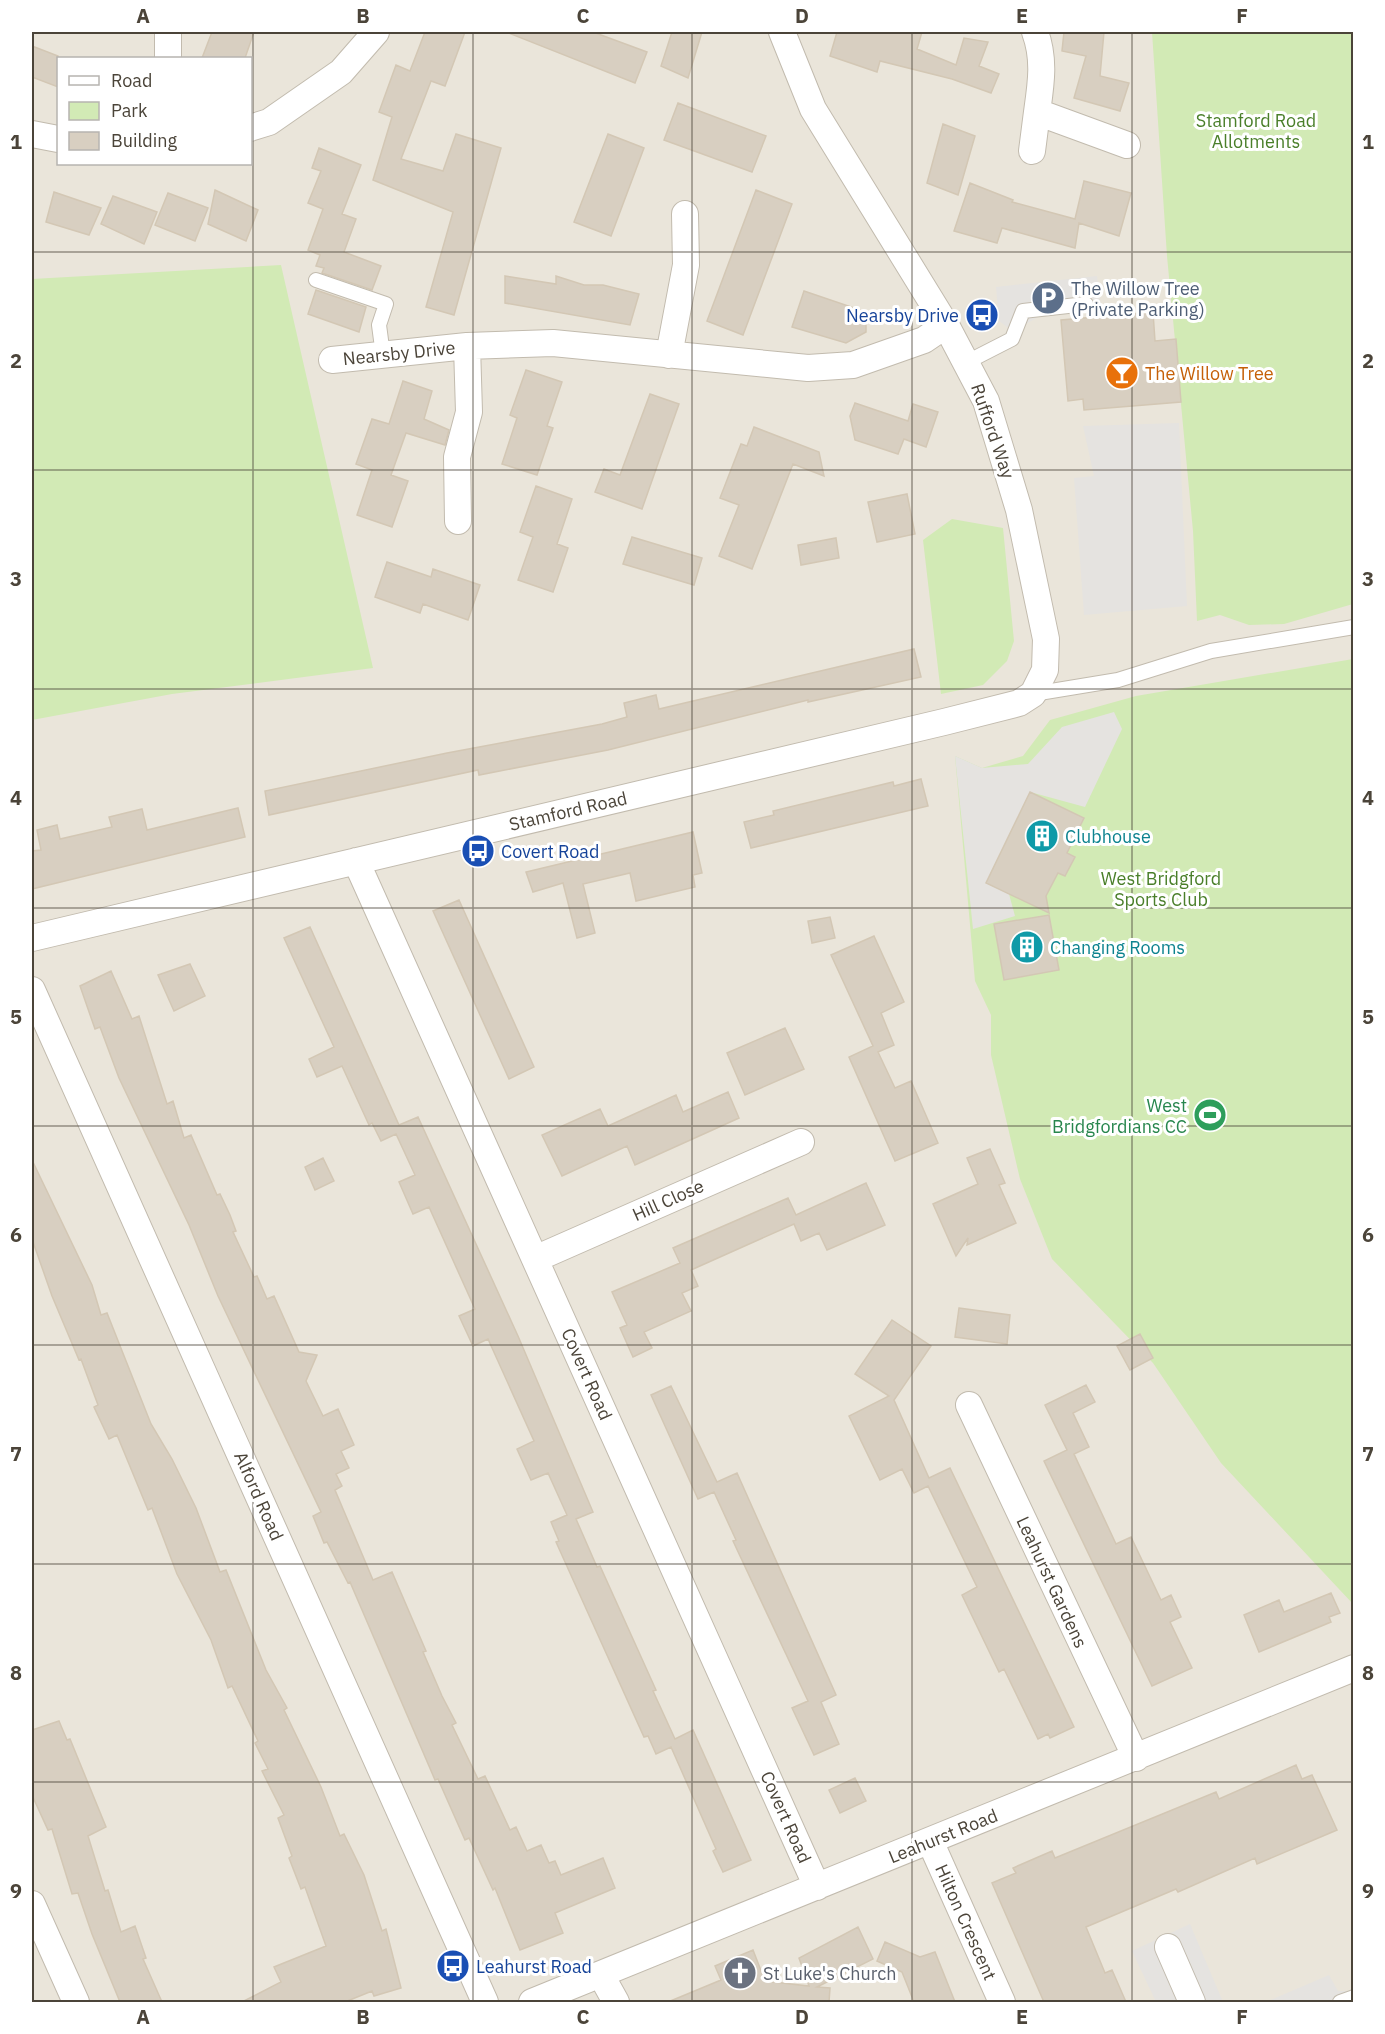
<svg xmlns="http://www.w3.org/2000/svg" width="1385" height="2034" font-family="'IBM Plex Sans',sans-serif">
  <rect width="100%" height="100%" fill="#f6f3ec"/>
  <path fill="#eae5da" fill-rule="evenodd" d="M 32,32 L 1353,32 L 1353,2002 L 32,2002 ZM 58,58 L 250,58 L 250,164 L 58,164 Z"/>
  <path fill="#d2eab5" d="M 1152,32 L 1353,32 L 1353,604 L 1284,624 L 1249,625 L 1220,615 L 1197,621 L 1193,531 L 1167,256 Z
    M 281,265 L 373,668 L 172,694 L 32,720 L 32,279 Z
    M 952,519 L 1003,528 L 1014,641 L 1007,661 L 983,685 L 941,694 L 923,540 Z
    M 1353,659 L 1353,1604 L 1221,1463 L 1153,1363 L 1052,1259 L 1020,1179 L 991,1055 L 991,1015 L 975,981 L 955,756 L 982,768 L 1023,756 L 1050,720 L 1136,696 Z"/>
  <path fill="#e5e3e0" d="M 1097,276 L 1101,309 L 1038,317 L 1026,324 L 1018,335 L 999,321 L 996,287 Z
    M 1179,423 L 1187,606 L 1084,615 L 1074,478 L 1094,476 L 1083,426 Z
    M 1114,712 L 1122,729 L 1085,807 L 1030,792 L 986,883 L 1009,894 L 1015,916 L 973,929 L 955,756 L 982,768 L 1028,764 L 1062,727 Z
    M 1190,1924 L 1223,2002 L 1156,2002 L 1132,1951 Z
    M 1329,1975 L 1338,1991 L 1353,1991 L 1353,2002 L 1266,2002 Z"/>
  <path fill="#d8cfc1" stroke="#d3c7b4" stroke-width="1.5" d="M 212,32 L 254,32 L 245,58 L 202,58 Z
    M 425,32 L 465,32 L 445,86 L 431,81 L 401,159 L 443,171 L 456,134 L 501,148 L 454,315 L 426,307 L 453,212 L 373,180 L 392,117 L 379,112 L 396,65 L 410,71 Z
    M 506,32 L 593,32 L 647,52 L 635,83 Z
    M 672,32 L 702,32 L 688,78 L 661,66 Z
    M 837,32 L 922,32 L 917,49 L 956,65 L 964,38 L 988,42 L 979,66 L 999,74 L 991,93 L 952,79 L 880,61 L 877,72 L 830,56 Z
    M 1064,32 L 1104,32 L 1100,76 L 1129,83 L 1120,111 L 1074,98 L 1086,56 L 1062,51 Z
    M 32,46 L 58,56 L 58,87 L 32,77 Z
    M 678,103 L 766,136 L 752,172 L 664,140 Z
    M 943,124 L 975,136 L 958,195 L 927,183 Z
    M 608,134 L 644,148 L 611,236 L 574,222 Z
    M 319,148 L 361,165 L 342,214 L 356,219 L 344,252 L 381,266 L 372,290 L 322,273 L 324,268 L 316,266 L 320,255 L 308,250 L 323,209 L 308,203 L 321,171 L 312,168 Z
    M 1084,181 L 1131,193 L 1119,236 L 1079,223 L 1075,248 L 1002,228 L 997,243 L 954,231 L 970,183 L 1013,200 L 1012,202 L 1075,219 Z
    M 215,190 L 258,210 L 246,241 L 208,224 Z
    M 756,190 L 792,204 L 743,335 L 707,321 Z
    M 54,192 L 101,208 L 89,235 L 46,222 Z
    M 168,193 L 208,208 L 195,241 L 155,225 Z
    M 113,196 L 157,212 L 144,244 L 101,224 Z
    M 505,276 L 556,284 L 556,276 L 584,285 L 603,285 L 639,294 L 630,325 L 505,303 Z
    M 316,290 L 366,307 L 359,332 L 308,314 Z
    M 804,291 L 866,312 L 866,332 L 846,343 L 792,327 Z
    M 1153,312 L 1155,341 L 1176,339 L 1181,402 L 1084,410 L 1083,399 L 1068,401 L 1061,320 Z
    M 526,370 L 562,382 L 547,426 L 553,428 L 537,475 L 502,464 L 517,418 L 510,415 Z
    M 403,381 L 432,391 L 424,419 L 449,430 L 445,445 L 406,433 L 391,475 L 408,481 L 392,527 L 357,515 L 372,470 L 356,464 L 372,419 L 389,424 Z
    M 650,394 L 679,404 L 642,509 L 595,492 L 604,469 L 620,475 Z
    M 855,403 L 908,421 L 913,404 L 938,412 L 926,447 L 904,439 L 898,454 L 855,440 L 850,416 Z
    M 754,427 L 819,452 L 824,476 L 793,464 L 752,569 L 719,556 L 739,505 L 720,498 L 741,444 L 747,446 Z
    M 536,486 L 572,499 L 557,544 L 568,548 L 553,592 L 518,580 L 533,537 L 520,532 Z
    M 907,494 L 915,534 L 877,542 L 868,502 Z
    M 632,537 L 702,558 L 694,585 L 623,564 Z
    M 836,538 L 839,558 L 801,565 L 798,545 Z
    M 387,562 L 431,577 L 433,569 L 480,585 L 468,620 L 423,604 L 420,613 L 375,597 Z
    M 914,649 L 921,677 L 808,702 L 808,700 L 608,750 L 479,775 L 478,770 L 269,815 L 265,791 L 447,753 L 602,724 L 627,717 L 624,703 L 656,695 L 659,709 Z
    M 921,779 L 928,806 L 751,848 L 744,822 L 774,815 L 773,811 L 893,782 L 894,786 Z
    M 1030,792 L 1084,818 L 1067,853 L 1075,857 L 1065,876 L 1058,873 L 1046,896 L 1049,913 L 986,883 Z
    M 238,808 L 245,837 L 32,889 L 32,851 L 41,850 L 37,830 L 57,825 L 60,839 L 112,827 L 109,817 L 142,809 L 147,830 Z
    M 693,832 L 702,873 L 693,875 L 695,887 L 636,901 L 630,873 L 583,884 L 595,933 L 577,938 L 563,883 L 533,892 L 526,872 Z
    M 459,900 L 534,1067 L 509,1079 L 433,911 Z
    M 1049,915 L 1059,970 L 1004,980 L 994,924 Z
    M 830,917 L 835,938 L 812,943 L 808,921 Z
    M 310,927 L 399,1125 L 418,1117 L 518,1336 L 593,1512 L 576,1519 L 597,1567 L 600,1566 L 656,1690 L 653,1691 L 675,1739 L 693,1730 L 751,1860 L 723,1872 L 713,1851 L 716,1849 L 671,1747 L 656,1754 L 648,1736 L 644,1737 L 556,1542 L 559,1541 L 551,1522 L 567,1515 L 548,1473 L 531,1480 L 517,1449 L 534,1441 L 488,1339 L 473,1346 L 459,1316 L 475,1309 L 429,1207 L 413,1214 L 399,1182 L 415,1175 L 396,1134 L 381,1141 L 372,1123 L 369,1125 L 342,1066 L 317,1077 L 309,1059 L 334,1047 L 284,938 Z
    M 874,936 L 904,1002 L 881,1013 L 894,1045 L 878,1052 L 895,1088 L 911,1081 L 938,1143 L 895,1161 L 849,1057 L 873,1046 L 831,955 Z
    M 190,964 L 205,996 L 174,1011 L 158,975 Z
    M 111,971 L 132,1019 L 139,1016 L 167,1104 L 173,1101 L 184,1138 L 191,1135 L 217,1195 L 220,1194 L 230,1215 L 236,1231 L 233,1232 L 254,1277 L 257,1276 L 267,1299 L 274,1296 L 299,1352 L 317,1355 L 306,1381 L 323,1416 L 338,1409 L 354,1445 L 341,1451 L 349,1468 L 336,1474 L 342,1486 L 335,1490 L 373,1580 L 392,1572 L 426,1651 L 423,1652 L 442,1696 L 456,1723 L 452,1725 L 478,1779 L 485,1776 L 510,1830 L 516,1827 L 527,1851 L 541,1845 L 549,1863 L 555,1861 L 561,1875 L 603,1858 L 615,1888 L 555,1913 L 563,1933 L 520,1950 L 495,1888 L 493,1890 L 469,1838 L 465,1840 L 438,1779 L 435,1780 L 350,1582 L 348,1583 L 327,1542 L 324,1543 L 313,1516 L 321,1512 L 218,1296 L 189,1225 L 119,1078 L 100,1027 L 95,1029 L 80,986 Z
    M 785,1028 L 804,1069 L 745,1095 L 727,1053 Z
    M 728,1092 L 739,1118 L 635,1165 L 627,1146 L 562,1176 L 542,1135 L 600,1109 L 608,1126 L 676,1095 L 683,1112 Z
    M 990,1149 L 1005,1183 L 999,1185 L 1016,1223 L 967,1245 L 968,1238 L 956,1256 L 933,1204 L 978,1184 L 967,1158 Z
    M 323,1158 L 334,1181 L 315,1190 L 305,1167 Z
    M 32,1160 L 92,1285 L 101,1315 L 107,1313 L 151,1424 L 172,1459 L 196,1508 L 220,1572 L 226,1570 L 266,1670 L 287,1708 L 284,1710 L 321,1787 L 340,1836 L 344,1834 L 364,1875 L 382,1931 L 386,1929 L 401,1988 L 374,1996 L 372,1991 L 345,2002 L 242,2002 L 281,1982 L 274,1967 L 326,1946 L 305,1887 L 301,1889 L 289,1858 L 292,1856 L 278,1818 L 284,1815 L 262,1771 L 268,1769 L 255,1743 L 258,1741 L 232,1686 L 228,1688 L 211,1640 L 177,1574 L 152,1508 L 148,1510 L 117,1435 L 109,1439 L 94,1407 L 98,1405 L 81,1359 L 79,1360 L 52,1296 L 32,1239 Z
    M 866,1183 L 885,1225 L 827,1250 L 819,1233 L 801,1241 L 794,1224 L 691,1270 L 698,1286 L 682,1293 L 691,1311 L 644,1332 L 652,1348 L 633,1357 L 620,1328 L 627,1325 L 612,1292 L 680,1263 L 673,1248 L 788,1198 L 796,1215 Z
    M 959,1308 L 1010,1315 L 1007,1344 L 955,1337 Z
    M 892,1320 L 931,1346 L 894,1400 L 929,1478 L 950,1468 L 1074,1727 L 1050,1738 L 1048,1734 L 1038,1739 L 1004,1669 L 999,1672 L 962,1595 L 977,1587 L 928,1486 L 914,1493 L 902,1469 L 880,1480 L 849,1416 L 889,1396 L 855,1374 Z
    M 1140,1334 L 1153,1358 L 1130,1370 L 1117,1346 Z
    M 1086,1385 L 1095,1402 L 1073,1413 L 1089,1447 L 1074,1454 L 1116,1544 L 1131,1537 L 1161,1600 L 1171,1595 L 1181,1617 L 1170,1622 L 1192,1668 L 1152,1686 L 1044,1461 L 1067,1450 L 1045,1405 Z
    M 671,1386 L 717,1482 L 737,1473 L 836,1695 L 821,1702 L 839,1744 L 814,1755 L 792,1708 L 808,1701 L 733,1541 L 736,1540 L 714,1492 L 698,1499 L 651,1395 Z
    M 1331,1593 L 1340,1613 L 1329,1617 L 1331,1622 L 1259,1652 L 1244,1615 L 1279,1600 L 1284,1612 Z
    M 59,1721 L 67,1740 L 70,1739 L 106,1827 L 88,1836 L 105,1891 L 108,1890 L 121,1932 L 135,1926 L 146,1958 L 143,1959 L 162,2002 L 120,2002 L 92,1934 L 78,1893 L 72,1894 L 52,1829 L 48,1830 L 32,1795 L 32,1730 Z
    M 1296,1765 L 1302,1779 L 1312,1775 L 1337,1830 L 1257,1864 L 1255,1858 L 1178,1892 L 1176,1889 L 1086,1927 L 1105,1973 L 1112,1970 L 1126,2002 L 1044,2002 L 992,1883 L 1016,1873 L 1013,1868 L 1052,1851 L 1055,1858 L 1216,1792 L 1219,1799 Z
    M 855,1778 L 866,1801 L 840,1813 L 829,1790 Z
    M 858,1927 L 873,1959 L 817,1987 L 830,1988 L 829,2002 L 668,2002 L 721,1980 L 715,1966 L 753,1950 L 765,1981 L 809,1986 L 799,1958 Z
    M 885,1942 L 920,1957 L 935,1952 L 955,2002 L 914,2002 L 902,1972 L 877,1961 Z"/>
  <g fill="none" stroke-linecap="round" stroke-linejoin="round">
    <defs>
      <path id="service" d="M 316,280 L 386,304 L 379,325 L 383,355
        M 967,362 L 1012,339 L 1023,311 L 1086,304
        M 1033,694 L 1118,680 L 1211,651 L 1354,627
        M 1340,2002 L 1354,1997"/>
      <path id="minor" d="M 1035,32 C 1045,59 1041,84 1037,112 L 1127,145
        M 168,58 L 168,32
        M 250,128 L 269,122 L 341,72 L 376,32
        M 32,134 L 58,139
        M 1032,151 L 1037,112
        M 669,355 L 686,265 L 685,214
        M 332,360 L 467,346 L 553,343 L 808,368 L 853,365 L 924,340 L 946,325
        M 458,521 L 457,457 L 469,412 L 467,346
        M 356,861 L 817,1887
        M 32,938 L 944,722 L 1019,703 L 1033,694 L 1045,670 L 1046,639 L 1019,510 L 986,401 L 946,325 L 813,109 L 782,32
        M 32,990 L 485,2002
        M 535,1259 L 801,1142
        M 969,1405 L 1136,1758
        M 930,1841 L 1002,2002
        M 32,1904 L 76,2002
        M 1168,1947 L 1192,2002
        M 601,1975 L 616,2002
        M 532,2002 L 1354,1668"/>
    </defs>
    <use href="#service" stroke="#c2bbae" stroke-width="16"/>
    <use href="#minor" stroke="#c2bbae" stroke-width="28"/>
    <use href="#service" stroke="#fff" stroke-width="14"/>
    <use href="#minor" stroke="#fff" stroke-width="26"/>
  </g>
  <path fill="none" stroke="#4b4439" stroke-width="1.5" stroke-opacity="0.55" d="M 253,32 L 253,2002M 473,32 L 473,2002M 692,32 L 692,2002M 912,32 L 912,2002M 1132,32 L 1132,2002M 32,252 L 1354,252M 32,470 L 1354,470M 32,689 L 1354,689M 32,908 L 1354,908M 32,1126 L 1354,1126M 32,1345 L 1354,1345M 32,1564 L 1354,1564M 32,1782 L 1354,1782"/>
  <defs>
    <symbol id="parking-disc" viewBox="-11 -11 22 22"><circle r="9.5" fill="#5c6f8a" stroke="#fff"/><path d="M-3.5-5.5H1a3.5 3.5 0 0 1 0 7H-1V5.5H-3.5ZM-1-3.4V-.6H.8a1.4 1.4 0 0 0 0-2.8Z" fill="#fff"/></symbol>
    <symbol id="bus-disc" viewBox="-11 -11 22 22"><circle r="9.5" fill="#1a4fb4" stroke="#fff"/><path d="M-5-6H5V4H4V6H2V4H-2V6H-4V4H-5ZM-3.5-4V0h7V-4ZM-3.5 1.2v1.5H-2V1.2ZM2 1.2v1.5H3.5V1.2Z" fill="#fff"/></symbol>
    <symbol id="bar-disc" viewBox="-11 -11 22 22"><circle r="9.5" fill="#e8710a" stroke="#fff"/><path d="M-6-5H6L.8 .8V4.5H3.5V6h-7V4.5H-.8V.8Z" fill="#fff"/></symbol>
    <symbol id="building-disc" viewBox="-11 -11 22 22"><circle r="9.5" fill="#0f9aa8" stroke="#fff"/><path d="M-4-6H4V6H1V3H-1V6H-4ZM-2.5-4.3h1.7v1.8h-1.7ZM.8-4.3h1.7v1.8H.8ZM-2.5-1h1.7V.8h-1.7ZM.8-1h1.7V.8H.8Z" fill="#fff"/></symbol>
    <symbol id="stadium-disc" viewBox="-11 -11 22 22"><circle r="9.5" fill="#2e9e5b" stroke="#fff"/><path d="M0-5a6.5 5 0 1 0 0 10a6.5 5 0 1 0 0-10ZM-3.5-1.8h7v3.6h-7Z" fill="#fff"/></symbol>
    <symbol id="church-disc" viewBox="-11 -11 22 22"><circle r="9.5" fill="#6b7280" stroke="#fff"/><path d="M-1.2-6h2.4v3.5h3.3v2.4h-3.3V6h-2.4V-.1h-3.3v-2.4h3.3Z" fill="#fff"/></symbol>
  </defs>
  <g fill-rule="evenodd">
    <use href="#parking-disc" x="1029" y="279" width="38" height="38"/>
    <use href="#bus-disc" x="963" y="296" width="38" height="38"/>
    <use href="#bar-disc" x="1103" y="354" width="38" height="38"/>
    <use href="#building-disc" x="1023" y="817" width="38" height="38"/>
    <use href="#bus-disc" x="459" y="832" width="38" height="38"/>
    <use href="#building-disc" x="1008" y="928" width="38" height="38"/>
    <use href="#stadium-disc" x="1191" y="1096" width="38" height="38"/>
    <use href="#bus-disc" x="434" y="1947" width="38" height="38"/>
    <use href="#church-disc" x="721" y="1954" width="38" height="38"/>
  </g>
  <g text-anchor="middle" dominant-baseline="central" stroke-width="6" stroke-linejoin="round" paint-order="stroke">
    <g font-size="18" fill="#4a7f2a" stroke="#fff">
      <text x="1256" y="120">Stamford Road<tspan x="1256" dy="21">Allotments</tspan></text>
      <text x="1161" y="878">West Bridgford<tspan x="1161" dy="21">Sports Club</tspan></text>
    </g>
    <g font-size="18" fill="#4e5e75" stroke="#fff" text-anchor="start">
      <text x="1071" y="288">The Willow Tree<tspan x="1071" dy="21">(Private Parking)</tspan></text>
    </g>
    <g font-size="18" fill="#164399" stroke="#fff" text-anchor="start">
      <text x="959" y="315" text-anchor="end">Nearsby Drive</text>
      <text x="501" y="851">Covert Road</text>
      <text x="476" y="1966">Leahurst Road</text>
    </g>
    <g font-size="18" fill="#4b4439" stroke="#fff">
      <text transform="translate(399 353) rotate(-6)">Nearsby Drive</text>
      <text transform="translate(993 431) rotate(71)">Rufford Way</text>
      <text transform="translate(568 811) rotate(-13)">Stamford Road</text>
      <text transform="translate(668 1200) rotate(-24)">Hill Close</text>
      <text transform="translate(587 1374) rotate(66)">Covert Road</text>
      <text transform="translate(259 1496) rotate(66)">Alford Road</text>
      <text transform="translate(1052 1582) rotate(65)">Leahurst Gardens</text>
      <text transform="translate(786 1817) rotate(66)">Covert Road</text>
      <text transform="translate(943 1836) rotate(-22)">Leahurst Road</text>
      <text transform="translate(966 1922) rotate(66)">Hilton Crescent</text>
    </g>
    <g font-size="18" fill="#c56008" stroke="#fff" text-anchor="start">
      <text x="1145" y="373">The Willow Tree</text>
    </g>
    <g font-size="18" fill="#0d838f" stroke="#fff" text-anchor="start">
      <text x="1065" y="836">Clubhouse</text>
      <text x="1050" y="947">Changing Rooms</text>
    </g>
    <g font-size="18" fill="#27864d" stroke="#fff" text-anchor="end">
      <text x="1187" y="1105">West<tspan x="1187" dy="21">Bridgfordians CC</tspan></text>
    </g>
    <g font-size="18" fill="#5b616d" stroke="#fff" text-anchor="start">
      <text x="763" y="1973">St Luke's Church</text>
    </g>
  </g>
  <rect width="1385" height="2034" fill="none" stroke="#ffffff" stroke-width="66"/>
  <rect x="57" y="57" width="195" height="108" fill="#ffffff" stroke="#b7b4b0" stroke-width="1.5"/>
  <rect x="69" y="76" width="30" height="9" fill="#ffffff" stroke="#b7b4b0" stroke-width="1.5"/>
  <text x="111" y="87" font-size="18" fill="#4b4439">Road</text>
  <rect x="69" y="102" width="30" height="18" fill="#d2eab5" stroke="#b7b4b0" stroke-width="1.5"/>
  <text x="111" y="117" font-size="18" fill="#4b4439">Park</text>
  <rect x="69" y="132" width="30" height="18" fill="#d8cfc1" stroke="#b7b4b0" stroke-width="1.5"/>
  <text x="111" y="147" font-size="18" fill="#4b4439">Building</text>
  <rect x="33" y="33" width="1319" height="1968" fill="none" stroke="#4b4439" stroke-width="2"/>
  <g font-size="20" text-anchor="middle" font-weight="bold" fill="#4b4439">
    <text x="143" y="23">A</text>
    <text x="363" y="23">B</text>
    <text x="583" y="23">C</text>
    <text x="802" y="23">D</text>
    <text x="1022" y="23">E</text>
    <text x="1242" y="23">F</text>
    <text x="16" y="149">1</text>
    <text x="1368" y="149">1</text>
    <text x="16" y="368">2</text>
    <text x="1368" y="368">2</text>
    <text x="16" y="586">3</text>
    <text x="1368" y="586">3</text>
    <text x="16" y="805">4</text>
    <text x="1368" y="805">4</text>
    <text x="16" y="1024">5</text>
    <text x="1368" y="1024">5</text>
    <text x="16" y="1242">6</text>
    <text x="1368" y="1242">6</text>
    <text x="16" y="1461">7</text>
    <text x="1368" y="1461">7</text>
    <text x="16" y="1680">8</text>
    <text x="1368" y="1680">8</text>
    <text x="16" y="1898">9</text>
    <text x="1368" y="1898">9</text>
    <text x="143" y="2024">A</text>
    <text x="363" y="2024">B</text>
    <text x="583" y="2024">C</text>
    <text x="802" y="2024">D</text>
    <text x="1022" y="2024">E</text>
    <text x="1242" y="2024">F</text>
  </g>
</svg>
